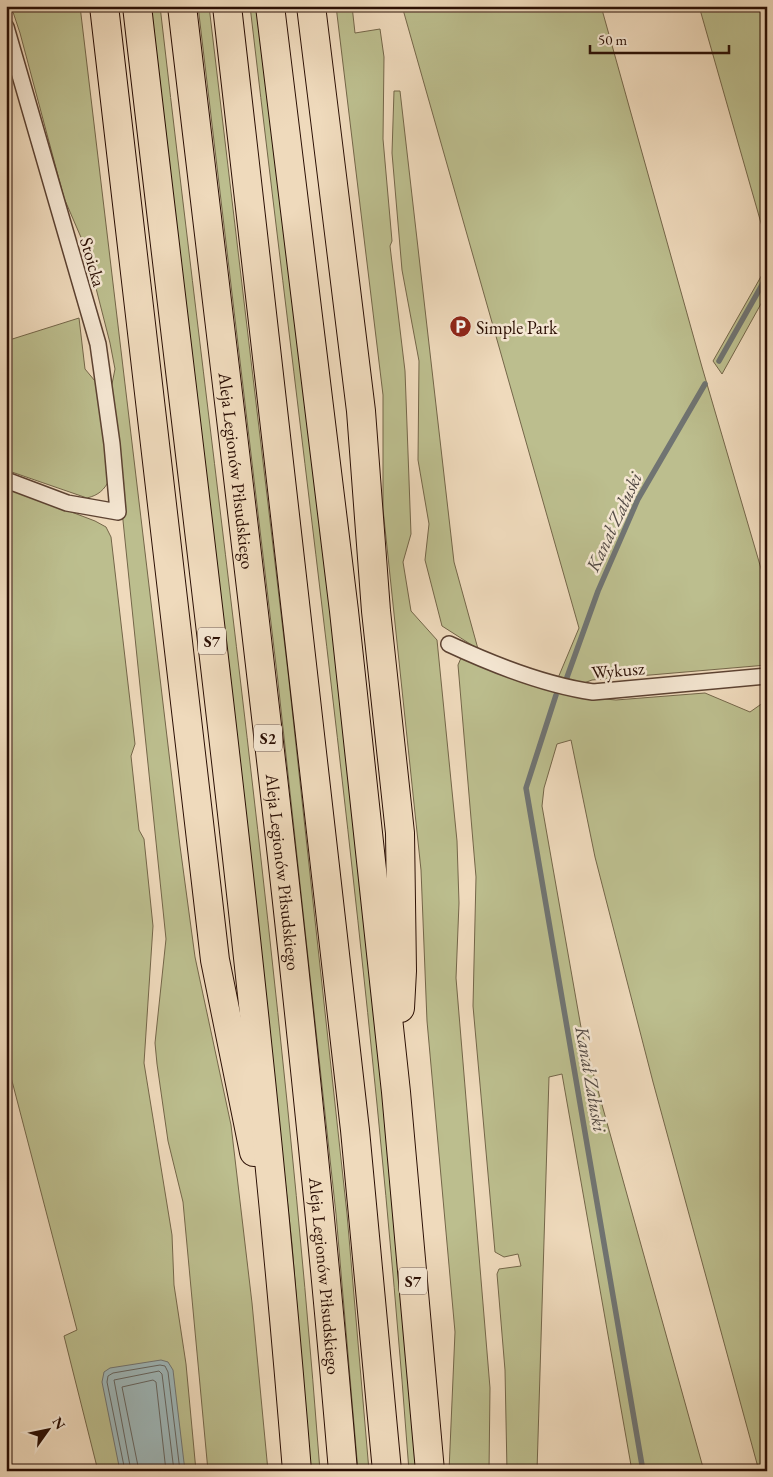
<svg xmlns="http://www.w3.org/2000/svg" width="773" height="1477" font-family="'EB Garamond',serif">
  <rect width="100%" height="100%" fill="#efdabc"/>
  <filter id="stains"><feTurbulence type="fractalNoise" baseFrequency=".004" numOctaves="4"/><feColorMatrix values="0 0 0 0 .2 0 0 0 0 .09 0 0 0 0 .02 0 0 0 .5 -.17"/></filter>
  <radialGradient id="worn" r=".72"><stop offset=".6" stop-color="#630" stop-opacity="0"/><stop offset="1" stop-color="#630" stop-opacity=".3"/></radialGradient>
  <path fill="#bcbe8e" stroke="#746649" d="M 11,6 L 80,6 L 180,846 L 195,957 L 231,1125 L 252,1303 L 268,1471 L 208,1471 L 183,1202 L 168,1141 L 157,1064 L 155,1043 L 166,939 L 110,394 L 115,369 L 110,343 L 86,249 L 64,198 L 20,33 Z
    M 151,6 L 160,6 C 216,494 283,981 320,1471 L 310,1471 L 292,1244 L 267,1015 Z
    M 198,6 L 209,6 L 289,681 L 347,1214 L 369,1471 L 358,1471 L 336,1214 L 278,682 Z
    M 250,6 L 258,6 C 315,494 381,981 417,1471 L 409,1471 C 373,981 307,494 250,6 Z
    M 336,6 L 352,6 L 355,33 L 380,29 L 384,57 L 383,139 L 392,241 L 390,246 L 405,371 L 411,534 L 403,562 L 411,611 L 437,640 L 457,841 L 459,903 L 456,978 L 490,1388 L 489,1471 L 449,1471 L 455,1332 L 427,1021 L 421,870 L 383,509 L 383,395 Z
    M 402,6 L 601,6 L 702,367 L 767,589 L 767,665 L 592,680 L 576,686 L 558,678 L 579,628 Z
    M 699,6 L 767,6 L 767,244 Z
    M 394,91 L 400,91 L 454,562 L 478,649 L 442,626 L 425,560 L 429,524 L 418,460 L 419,361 L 402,270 L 392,153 Z
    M 767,266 L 767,293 L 722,374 L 713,361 Z
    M 79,318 L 85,369 L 100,387 L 110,479 C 104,490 99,495 87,498 L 6,470 L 6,341 Z
    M 6,487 L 95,521 L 106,527 L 111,537 L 135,744 L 131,756 L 139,830 L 144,839 L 153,926 L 144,1063 L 172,1235 L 174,1285 L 186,1364 L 196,1471 L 98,1471 L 64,1336 L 77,1330 L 6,1058 Z
    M 461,658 L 470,659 L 572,696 L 616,700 L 705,693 L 750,712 L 767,700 L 767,1471 L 759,1471 L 653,1082 L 595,857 L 571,740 L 557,744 L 544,788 L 542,806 L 582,1033 L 704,1471 L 632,1471 L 562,1074 L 549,1077 L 537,1471 L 507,1471 L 505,1370 L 497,1274 L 499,1269 L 521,1266 L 518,1254 L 504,1257 L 495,1252 L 473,1006 L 476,877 L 458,665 Z"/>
  <path fill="#9eb8bb" stroke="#707472" d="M 161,1360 L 168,1362 L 173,1370 L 185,1471 L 120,1471 L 102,1382 L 104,1372 L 110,1368 Z"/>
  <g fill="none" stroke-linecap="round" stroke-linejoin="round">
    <path stroke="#646460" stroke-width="1" d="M 125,1471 L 107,1382 L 108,1376 L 113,1373 L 160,1365 L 165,1366 L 168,1372 L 180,1471
      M 131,1471 L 114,1380 L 159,1371 L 162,1374 L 174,1471
      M 139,1471 L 122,1387 L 153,1380 L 156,1382 L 166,1471"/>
    <path stroke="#707472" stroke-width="5.5" d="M 719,361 L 767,276
      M 566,680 L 598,591 L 638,499 L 705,384
      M 556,695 L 526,788 L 643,1471"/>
    <defs>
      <path id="minor" d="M 6,27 L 98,344 L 112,444 L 118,512 L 67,503 L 6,480
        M 449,644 C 494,665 544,685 593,692 L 767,676"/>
      <g id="motorway">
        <path d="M 104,6 L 215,960 L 254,1152"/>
        <path d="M 137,6 C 193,494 258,981 297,1471"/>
        <path id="s1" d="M 182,6 C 239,494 302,981 343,1471"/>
        <path d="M 227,6 L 355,1130 L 387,1471"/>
        <path d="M 270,6 L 344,611 L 396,1092 L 430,1471"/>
        <path d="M 311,6 L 361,411 L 376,611 L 400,833 L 402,971 L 400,1008"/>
      </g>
    </defs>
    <use href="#minor" stroke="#5c4232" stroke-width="18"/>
    <use href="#motorway" stroke="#2b0f04" stroke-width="30"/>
    <use href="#minor" stroke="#f5e7d3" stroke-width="15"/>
    <use href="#motorway" stroke="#efdabc" stroke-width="28"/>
  </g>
  <defs>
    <symbol id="parking-disc" viewBox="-11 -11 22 22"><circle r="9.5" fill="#8f2418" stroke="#f5e7d3"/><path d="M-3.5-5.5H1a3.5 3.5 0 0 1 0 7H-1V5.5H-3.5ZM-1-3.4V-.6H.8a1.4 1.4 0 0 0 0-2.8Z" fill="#fff"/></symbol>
  </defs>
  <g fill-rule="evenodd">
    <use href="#parking-disc" x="448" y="314" width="25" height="25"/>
  </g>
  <g text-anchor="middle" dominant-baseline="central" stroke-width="5" stroke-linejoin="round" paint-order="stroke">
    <g fill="#f5e7d3" stroke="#685042" stroke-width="1">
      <rect x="198" y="627.5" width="28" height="27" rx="4"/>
      <rect x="254" y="724.5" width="28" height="27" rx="4"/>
      <rect x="399" y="1267.5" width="28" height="27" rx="4"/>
    </g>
    <g font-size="16" font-weight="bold" fill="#2b0f04">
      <text x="212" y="641">S7</text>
      <text x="268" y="738">S2</text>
      <text x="413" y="1281">S7</text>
    </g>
    <g font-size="18" fill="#2b0f04" stroke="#f5e7d3">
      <text transform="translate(93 262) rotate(74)">Stoicka</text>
      <text stroke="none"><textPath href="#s1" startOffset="468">Aleja Legionów Piłsudskiego</textPath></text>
      <text transform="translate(618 670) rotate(-5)">Wykusz</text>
      <text stroke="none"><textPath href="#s1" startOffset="872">Aleja Legionów Piłsudskiego</textPath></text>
      <text stroke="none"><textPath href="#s1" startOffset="1278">Aleja Legionów Piłsudskiego</textPath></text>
    </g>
    <g font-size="18" fill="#2b0f04" stroke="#f5e7d3" text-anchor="start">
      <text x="476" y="327">Simple Park</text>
    </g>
    <g font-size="19" font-style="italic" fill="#534a44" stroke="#f5e7d3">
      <text transform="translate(614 522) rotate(-65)">Kanał Załuski</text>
      <text transform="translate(591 1079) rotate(80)">Kanał Załuski</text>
    </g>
  </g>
  <rect width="773" height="1477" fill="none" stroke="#efdabc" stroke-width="25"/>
  <rect x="8" y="8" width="758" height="1462" fill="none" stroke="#2b0f04" stroke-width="2.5"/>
  <rect x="12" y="12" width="748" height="1452" fill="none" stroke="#2b0f04"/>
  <g transform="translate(48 1430) rotate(57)" stroke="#f5e7d3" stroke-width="4" paint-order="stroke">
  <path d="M0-4L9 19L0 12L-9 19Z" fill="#2b0f04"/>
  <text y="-8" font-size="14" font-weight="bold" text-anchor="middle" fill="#2b0f04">N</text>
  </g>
  <path d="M590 45v8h139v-8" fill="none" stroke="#2b0f04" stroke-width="2.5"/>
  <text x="598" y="45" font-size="15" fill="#2b0f04" stroke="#f5e7d3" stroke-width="4" paint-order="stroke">50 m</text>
  <rect width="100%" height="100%" filter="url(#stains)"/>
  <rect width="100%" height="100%" fill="url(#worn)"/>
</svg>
